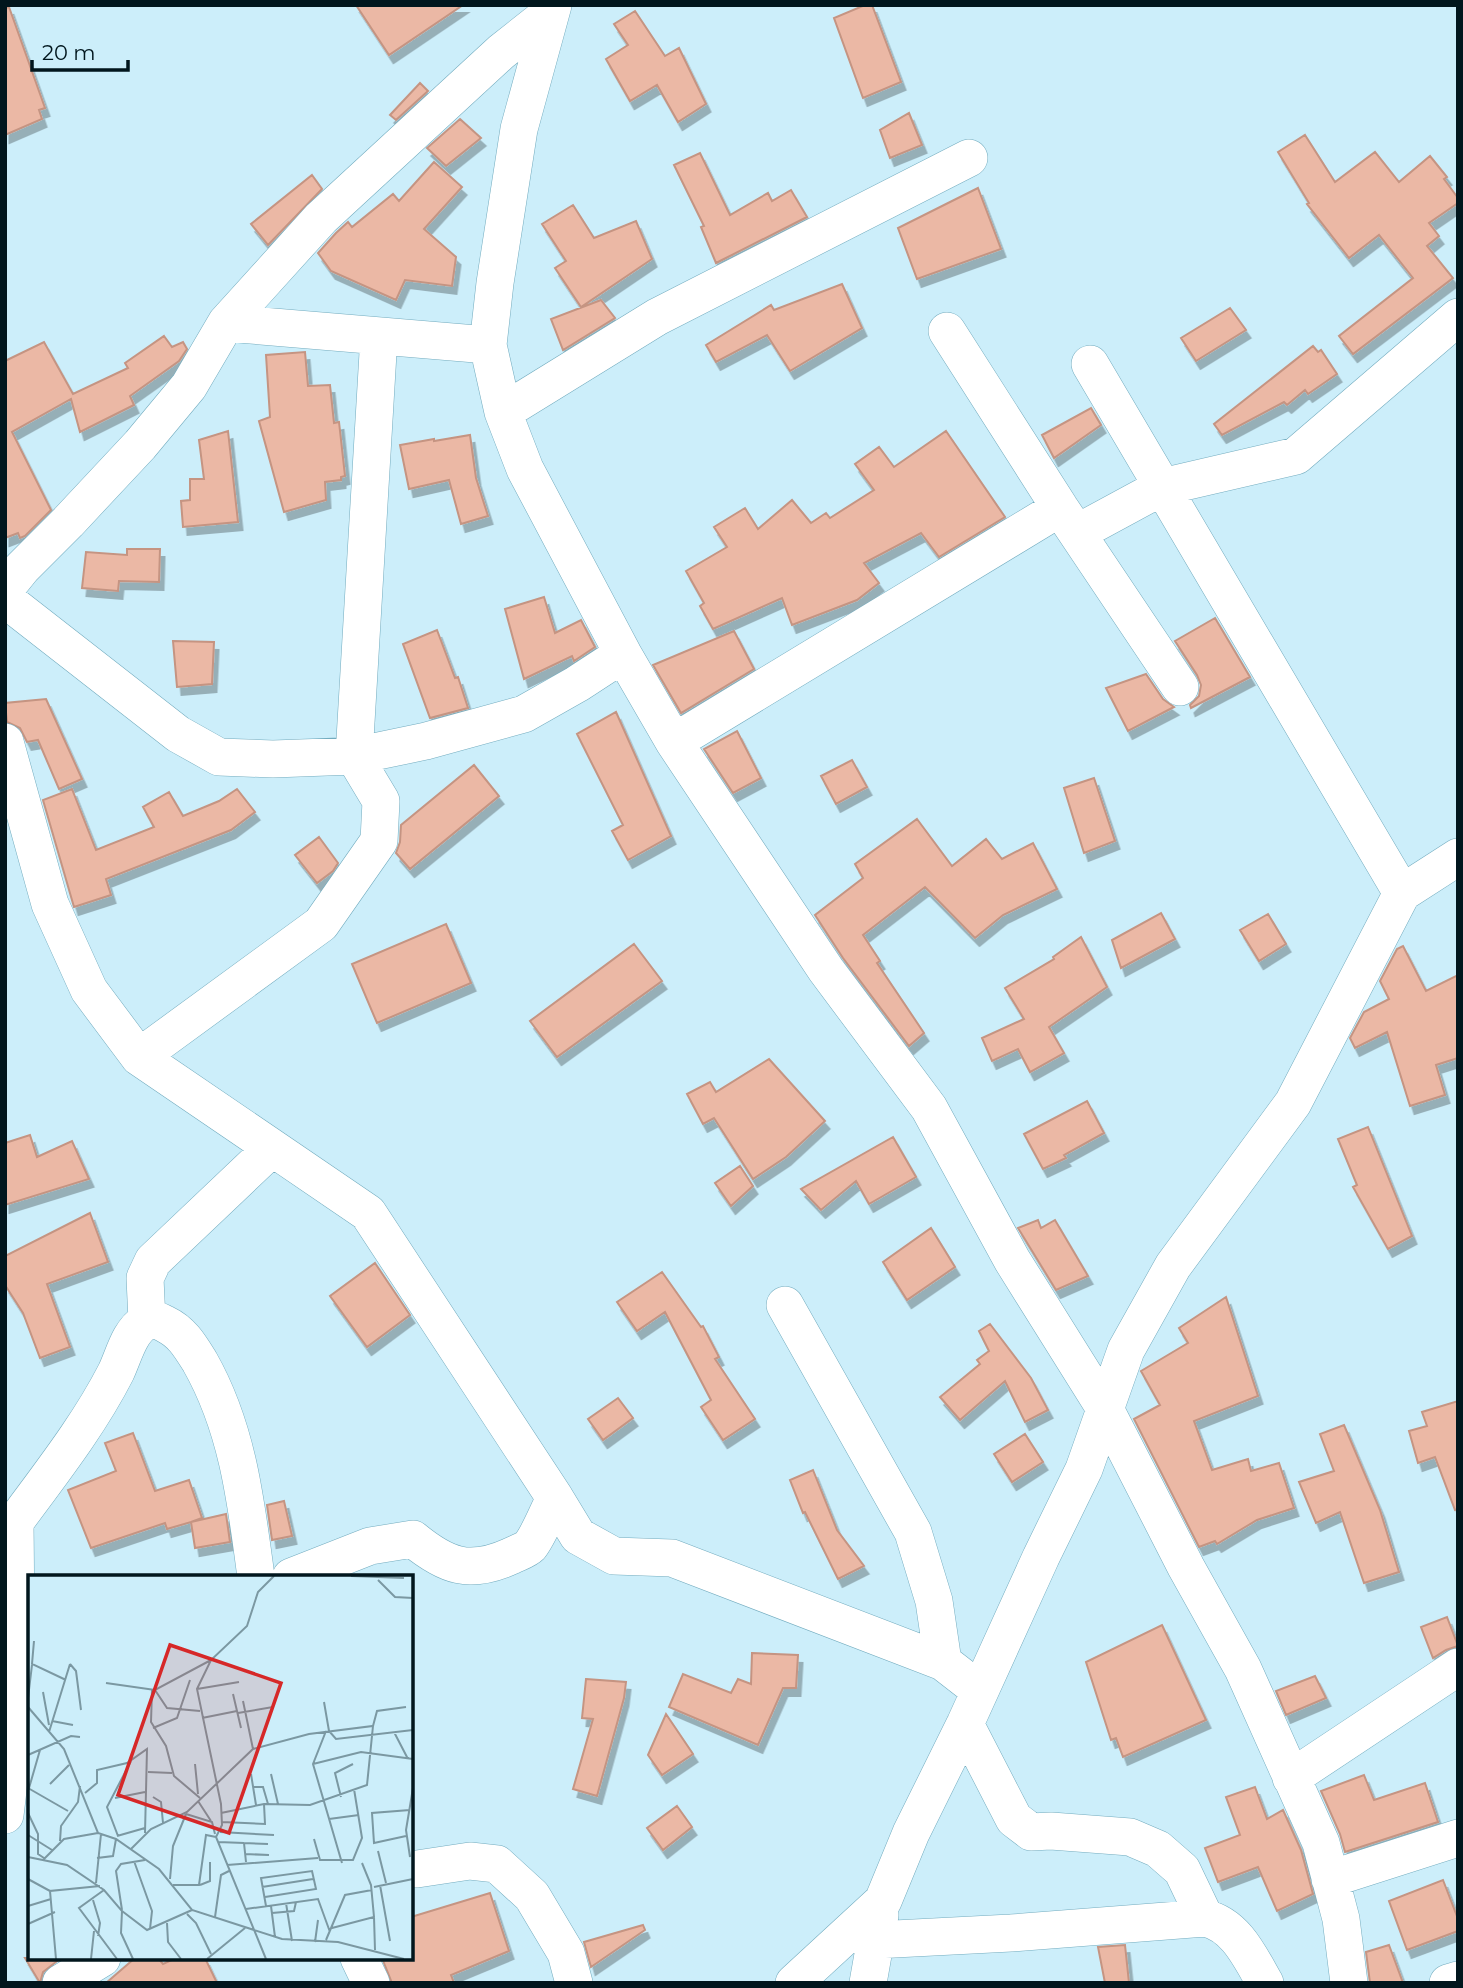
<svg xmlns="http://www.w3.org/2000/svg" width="1463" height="1988" font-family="Montserrat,sans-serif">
  <defs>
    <filter id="shadow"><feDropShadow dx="4.5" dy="8" stdDeviation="0" flood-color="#0004"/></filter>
  </defs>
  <rect width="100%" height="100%" fill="#cceefa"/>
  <path fill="#ebb8a5" stroke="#c59482" stroke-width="2" filter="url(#shadow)" d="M 356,5 L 463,5 L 389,55 Z
    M 865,5 L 872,5 L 901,82 L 863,98 L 834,18 Z
    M 9,7 L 45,108 L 39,110 L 42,119 L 5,135 L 5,8 Z
    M 635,11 L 665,56 L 679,48 L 706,104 L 678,122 L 657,85 L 630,101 L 606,59 L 628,45 L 614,24 Z
    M 420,83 L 428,91 L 396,120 L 390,115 Z
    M 909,113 L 922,145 L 890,158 L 880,130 Z
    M 460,119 L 481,138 L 446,166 L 427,148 Z
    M 1305,135 L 1335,182 L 1375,152 L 1399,182 L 1430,156 L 1447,177 L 1444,179 L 1458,198 L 1458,203 L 1429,223 L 1439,236 L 1427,246 L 1453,278 L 1353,354 L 1339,336 L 1413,278 L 1379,235 L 1349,258 L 1307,204 L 1309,203 L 1278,152 Z
    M 700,153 L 730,215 L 768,193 L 772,201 L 791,190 L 807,217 L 716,263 L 701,227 L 704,226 L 674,165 Z
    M 434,162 L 462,187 L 424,229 L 456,257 L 452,286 L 405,280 L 396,300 L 331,271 L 318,253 L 336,233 L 348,222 L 352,227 L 393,194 L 399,201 Z
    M 312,175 L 322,189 L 268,245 L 251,224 Z
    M 978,188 L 1001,249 L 917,279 L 898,228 Z
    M 573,205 L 594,238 L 636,221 L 652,259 L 581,307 L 555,268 L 566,261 L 542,224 Z
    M 842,284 L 862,328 L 790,371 L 767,335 L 716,362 L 706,345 L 771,305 L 774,310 Z
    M 601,300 L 615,318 L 563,350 L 551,319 Z
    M 1230,308 L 1246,330 L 1196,361 L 1181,338 Z
    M 164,336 L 172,347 L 183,342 L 187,349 L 179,361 L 130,396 L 134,405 L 80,432 L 71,399 L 12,432 L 51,510 L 25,536 L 20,538 L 18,533 L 5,538 L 5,361 L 44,342 L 73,394 L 128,368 L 125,363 Z
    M 1313,346 L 1318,352 L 1321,350 L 1337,374 L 1308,394 L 1305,390 L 1287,405 L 1284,402 L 1222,435 L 1214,424 Z
    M 305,352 L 308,386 L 330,385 L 334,423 L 339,422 L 345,476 L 341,477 L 341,480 L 325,482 L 326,500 L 284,512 L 259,421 L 270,417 L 266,355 Z
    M 1091,408 L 1101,425 L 1054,458 L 1042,435 Z
    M 228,431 L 238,522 L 183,527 L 181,501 L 190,500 L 190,479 L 204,479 L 199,440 Z
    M 946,431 L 1005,517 L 939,557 L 921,533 L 864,563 L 879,583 L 857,600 L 792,625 L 782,598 L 713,629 L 700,606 L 704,603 L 686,571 L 727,547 L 714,527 L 745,508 L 758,529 L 792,500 L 811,523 L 826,513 L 830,518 L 874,490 L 855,464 L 879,447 L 894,467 Z
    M 470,435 L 476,478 L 488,516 L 461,524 L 449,480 L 409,489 L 400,445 L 434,439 L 434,441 Z
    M 127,549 L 160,549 L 159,582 L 119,581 L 118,591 L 82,588 L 86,552 L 127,555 Z
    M 544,597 L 555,633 L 581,620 L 595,647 L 574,661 L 572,656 L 524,679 L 505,609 Z
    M 1215,618 L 1250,677 L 1191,708 L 1190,705 L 1199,696 L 1201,685 L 1197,675 L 1175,641 Z
    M 437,630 L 455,678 L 458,677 L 468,708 L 430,718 L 403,644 Z
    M 734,631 L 754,669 L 681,713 L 653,665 Z
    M 173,641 L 214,642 L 212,684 L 177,687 Z
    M 1146,674 L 1163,699 L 1174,707 L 1128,731 L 1106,688 Z
    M 46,699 L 82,779 L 59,789 L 38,740 L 27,742 L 20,728 L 7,722 L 5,703 Z
    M 616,712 L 671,836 L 628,860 L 612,831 L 623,825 L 577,734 Z
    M 737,731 L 761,778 L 733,793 L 704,749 Z
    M 852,760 L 867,787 L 836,804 L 821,776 Z
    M 474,765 L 499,796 L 410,869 L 396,853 L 400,842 L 401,825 Z
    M 1094,778 L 1115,841 L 1084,853 L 1064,788 Z
    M 72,789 L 96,850 L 154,827 L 143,807 L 169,792 L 183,816 L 219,801 L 237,789 L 255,812 L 231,830 L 106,879 L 111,895 L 74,907 L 43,800 Z
    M 917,819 L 952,866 L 986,839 L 1002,859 L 1033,843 L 1057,889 L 1003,915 L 975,938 L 925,887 L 863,935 L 880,961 L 877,963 L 924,1033 L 909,1046 L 843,958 L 815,915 L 863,878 L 855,864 Z
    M 319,837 L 338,863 L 333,871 L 317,883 L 295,855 Z
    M 1161,913 L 1175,939 L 1121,968 L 1112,940 Z
    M 1268,914 L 1286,944 L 1259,961 L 1240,930 Z
    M 446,924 L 471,983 L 377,1023 L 352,964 Z
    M 1081,937 L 1107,987 L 1049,1027 L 1064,1053 L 1030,1072 L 1018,1049 L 992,1061 L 982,1038 L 1024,1019 L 1005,988 L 1054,959 L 1053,957 Z
    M 634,944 L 662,981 L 557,1057 L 530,1021 Z
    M 1403,946 L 1426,991 L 1458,975 L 1458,1058 L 1436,1065 L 1445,1095 L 1410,1106 L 1387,1032 L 1355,1048 L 1350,1038 L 1364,1012 L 1389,999 L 1380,981 L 1397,949 Z
    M 769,1059 L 825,1121 L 786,1157 L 753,1179 L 714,1118 L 703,1124 L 687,1094 L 710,1082 L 716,1092 Z
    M 1087,1101 L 1104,1133 L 1064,1155 L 1066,1158 L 1043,1169 L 1024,1134 Z
    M 1368,1127 L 1412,1236 L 1388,1249 L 1353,1187 L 1357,1185 L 1338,1139 Z
    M 30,1135 L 37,1157 L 72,1141 L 89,1179 L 5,1205 L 5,1143 Z
    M 893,1137 L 916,1177 L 869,1204 L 856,1181 L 821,1210 L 801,1189 Z
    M 740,1166 L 753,1186 L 731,1206 L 715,1183 Z
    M 90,1213 L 108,1262 L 47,1284 L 70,1347 L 40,1358 L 23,1313 L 5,1285 L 5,1256 Z
    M 1038,1220 L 1041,1228 L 1055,1220 L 1088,1276 L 1056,1290 L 1018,1228 Z
    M 931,1228 L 955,1267 L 907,1300 L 883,1262 Z
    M 375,1263 L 410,1315 L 367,1347 L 330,1296 Z
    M 662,1272 L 701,1327 L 703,1326 L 719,1357 L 715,1359 L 755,1419 L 723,1440 L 701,1407 L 711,1400 L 665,1312 L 637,1331 L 617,1302 Z
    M 1226,1297 L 1258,1396 L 1194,1421 L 1212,1470 L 1248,1459 L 1251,1471 L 1279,1463 L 1294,1508 L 1257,1520 L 1217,1544 L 1215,1541 L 1199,1547 L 1134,1419 L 1160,1405 L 1141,1371 L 1188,1343 L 1179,1328 Z
    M 990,1324 L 1031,1378 L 1048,1410 L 1025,1422 L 1005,1381 L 960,1420 L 940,1397 L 980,1364 L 977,1360 L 989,1351 L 979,1331 Z
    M 618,1398 L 633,1418 L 603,1440 L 588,1419 Z
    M 1458,1401 L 1458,1509 L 1455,1510 L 1435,1457 L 1418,1463 L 1409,1431 L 1427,1426 L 1422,1412 Z
    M 1344,1425 L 1380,1510 L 1399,1572 L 1364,1583 L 1340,1512 L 1316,1523 L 1299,1482 L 1334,1471 L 1320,1434 Z
    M 133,1433 L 155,1491 L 189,1480 L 202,1518 L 191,1522 L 226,1514 L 230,1542 L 195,1548 L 191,1522 L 167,1529 L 165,1523 L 91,1548 L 68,1490 L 116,1471 L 105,1443 Z
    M 1025,1434 L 1043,1462 L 1012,1482 L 994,1454 Z
    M 813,1470 L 837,1530 L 864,1566 L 838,1579 L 805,1512 L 803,1513 L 790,1480 Z
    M 284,1501 L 292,1536 L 272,1540 L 267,1505 Z
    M 1447,1617 L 1458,1646 L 1446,1650 L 1433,1658 L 1421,1627 Z
    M 1162,1625 L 1206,1720 L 1123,1757 L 1116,1738 L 1111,1740 L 1086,1662 Z
    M 752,1653 L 798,1655 L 796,1688 L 783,1688 L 758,1745 L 669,1707 L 683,1674 L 731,1693 L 738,1679 L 751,1684 Z
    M 1315,1676 L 1326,1698 L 1286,1715 L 1276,1691 Z
    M 586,1679 L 626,1682 L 624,1698 L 597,1796 L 573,1789 L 593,1719 L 582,1718 Z
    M 666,1714 L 693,1754 L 662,1775 L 648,1755 Z
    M 1364,1775 L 1374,1800 L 1425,1783 L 1438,1822 L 1345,1852 L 1340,1834 L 1321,1791 Z
    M 1255,1787 L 1267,1819 L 1283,1810 L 1301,1850 L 1313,1894 L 1277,1911 L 1258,1867 L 1218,1882 L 1205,1848 L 1240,1835 L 1226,1797 Z
    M 677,1806 L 692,1827 L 663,1850 L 647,1828 Z
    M 1443,1880 L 1458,1919 L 1458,1931 L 1407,1950 L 1389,1901 Z
    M 490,1893 L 509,1951 L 451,1975 L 454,1983 L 392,1983 L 382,1958 L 411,1958 L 411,1917 Z
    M 643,1925 L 645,1930 L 591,1967 L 584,1942 Z
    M 1125,1945 L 1129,1983 L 1105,1983 L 1098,1947 Z
    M 1389,1945 L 1403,1983 L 1370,1983 L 1366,1952 Z
    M 25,1958 L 61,1958 L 43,1972 L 40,1983 Z
    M 135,1958 L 158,1958 L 163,1964 L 176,1958 L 205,1958 L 217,1983 L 106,1983 Z"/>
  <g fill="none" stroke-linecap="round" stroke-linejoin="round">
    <defs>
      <path id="street" d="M 553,5 L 519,129 L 495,283 L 488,345 L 503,412 L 525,469 L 623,654 L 674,742 L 826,970 L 929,1108 L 1012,1260 L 1104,1407 L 1186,1567 L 1243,1669 L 1321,1843 L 1341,1919 L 1349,1983
        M 226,323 L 488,345
        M 947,331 L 1060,508 L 1180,687
        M 1090,364 L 1402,893
        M 503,412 L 657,317 L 969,158
        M 1077,533 L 1162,487 L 1296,456 L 1458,317
        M 5,589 L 22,568 L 68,522 L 140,445 L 189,386 L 226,323 L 321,218 L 501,52 L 549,14
        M 5,599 L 178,734 L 219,757 L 273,759 L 354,756 L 426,741 L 524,714 L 577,684 L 623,654
        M 5,742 L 50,904 L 89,990 L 139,1057 L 368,1213 L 555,1498 L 578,1536 L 614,1556 L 672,1558 L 943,1662 L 979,1690
        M 674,742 L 1060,508
        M 139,1057 L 321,924 L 379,841 L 381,801 L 354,756 L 379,336
        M 785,1305 L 913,1532 L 934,1601 L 943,1662
        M 147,1321 L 145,1278 L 153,1261 L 272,1148
        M 5,1532 L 15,1522 C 51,1473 89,1425 116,1372 C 124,1355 129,1332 145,1322 C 153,1318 158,1320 165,1324 C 182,1332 190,1346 200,1362 C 238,1429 246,1502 256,1577
        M 291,1577 L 370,1546 L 413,1539 C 446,1566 469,1575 511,1556 C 517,1553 526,1550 530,1546 C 539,1535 548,1511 555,1498
        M 965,1724 L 1014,1819 L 1031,1832 L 1051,1831 L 1130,1837 L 1158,1849 L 1182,1870 L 1205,1918
        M 1291,1778 L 1458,1667
        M 5,1815 C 18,1718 16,1620 15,1522
        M 417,1869 L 470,1861 L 497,1864 L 532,1896 L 566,1953 L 574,1983
        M 1330,1879 L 1458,1838
        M 875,1940 L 1011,1933 L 1205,1918 C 1236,1925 1250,1957 1265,1983
        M 359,1958 L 371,1983
        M 61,1983 L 102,1958
        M 794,1983 L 883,1901 L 911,1833 L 965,1724 L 1041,1557 L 1084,1469 L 1126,1350 L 1173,1266 L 1293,1103 L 1402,893 L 1458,857
        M 868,1983 L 880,1915
        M 1448,1983 L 1458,1980"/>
    </defs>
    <use href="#street" stroke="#73acbf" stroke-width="38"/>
    <use href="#street" stroke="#fff" stroke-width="37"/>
  </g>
  <g transform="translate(28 1575)">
    <rect width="385" height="385" fill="#cceefa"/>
    <path fill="none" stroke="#7b98a2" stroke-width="2" d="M 323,1 L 376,3M 350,5 L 367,22 L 385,23M 6,66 L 4,89 L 38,105M 42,89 L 48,96 L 53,135M 78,108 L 127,115 L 183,85M 169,114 L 211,107M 124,115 L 123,147 L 138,171 L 146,201 L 172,223M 127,115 L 139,133 L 172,136M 15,117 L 21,150M 205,119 L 213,153M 0,123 L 4,90M 215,126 L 225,174M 296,127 L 301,156 L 308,164 L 385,155M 0,132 L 36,174 L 70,258 L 88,264 L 131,294 L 164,335 L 254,364 L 310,367 L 376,384M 210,138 L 245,132M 174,143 L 209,136M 24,146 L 45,150M 345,151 L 349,136 L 378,132M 125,153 L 149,143 L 162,105M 298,156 L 285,189 L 314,288M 21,157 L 42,89M 366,157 L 380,184M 0,180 L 43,161 L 52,162M 167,189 L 170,219M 285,189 L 333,177 L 385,184M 120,197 L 144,198M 223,199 L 228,230M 243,199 L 250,229M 22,209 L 41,190M 225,212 L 235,212 L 240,229M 0,213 L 40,236M 1,213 L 12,175M 57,218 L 69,208 L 69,195 L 99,188 L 119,174 L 117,258M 125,222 L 133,227 L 135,248M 313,222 L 307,198 L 325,189M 87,223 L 117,217M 170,226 L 183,246M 0,238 L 10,259 L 10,279 L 16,283M 158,239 L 184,247 L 187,259M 301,244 L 331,240M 194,247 L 237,249 L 236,229M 192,257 L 246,260M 0,260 L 24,275M 89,261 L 117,253M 90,261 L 79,232 L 103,186M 378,261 L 346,268 L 344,238 L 382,235M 286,264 L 292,285 L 325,285 L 334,263 L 326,214M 32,266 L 33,251 L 50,227 L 52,211M 190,267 L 216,268M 103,274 L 123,254 L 159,237 L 225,174 L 281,159 L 345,151 L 339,210 L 282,230 L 236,229 L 193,238M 350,276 L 358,308M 217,279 L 241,280M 0,282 L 39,290 L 76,315 L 94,336 L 93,358 L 105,384M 382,282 L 378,255 L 385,213M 69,283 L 85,281 L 88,264M 15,285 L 36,264 L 70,258M 106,286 L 124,336 L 122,354M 218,287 L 216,268 L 240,269M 199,290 L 290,283M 0,304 L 22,316M 142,304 L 145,271 L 158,239M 68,308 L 73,259M 145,310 L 171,310 L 178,260 L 188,262M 172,310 L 182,306 L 182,287M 352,310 L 362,366M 234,312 L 285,304M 346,312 L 385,304M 76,315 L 51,333 L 89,384M 237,322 L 288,314 L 284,296 L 233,303 L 238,331M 65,325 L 72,348 L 70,361M 258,328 L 264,366M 0,331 L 23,324M 243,331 L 247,362M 218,334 L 290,324 L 302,357M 94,335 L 88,296 L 93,289 L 117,285M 94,336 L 119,355 L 164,335M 244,338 L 266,336 L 268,327M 159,339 L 168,348 L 183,379M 187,342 L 193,300 L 201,296M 346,342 L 347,375M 139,348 L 140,367 L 153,384M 0,349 L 27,337M 304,353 L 346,342 L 343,310 L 334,288M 298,365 L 317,320 L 344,315M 287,367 L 290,345M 28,384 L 22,316 L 72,311M 63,384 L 66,356M 179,384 L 217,353M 238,384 L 188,262 L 194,250 L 193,229 L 169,114 L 183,85 L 219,51 L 230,17 L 246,1"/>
    <path fill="#d62828" fill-opacity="0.15" stroke="#d62828" stroke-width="3.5" d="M 142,70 L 253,108 L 201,258 L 90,220 Z"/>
    <rect width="385" height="385" fill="none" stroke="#01161d" stroke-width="3.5"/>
  </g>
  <rect width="1463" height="1988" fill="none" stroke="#01161d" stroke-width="14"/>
  <path d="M32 60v10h96v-10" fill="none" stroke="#01161d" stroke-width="3.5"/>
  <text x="42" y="60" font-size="21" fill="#01161d" stroke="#cceefa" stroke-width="5" paint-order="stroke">20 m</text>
</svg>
